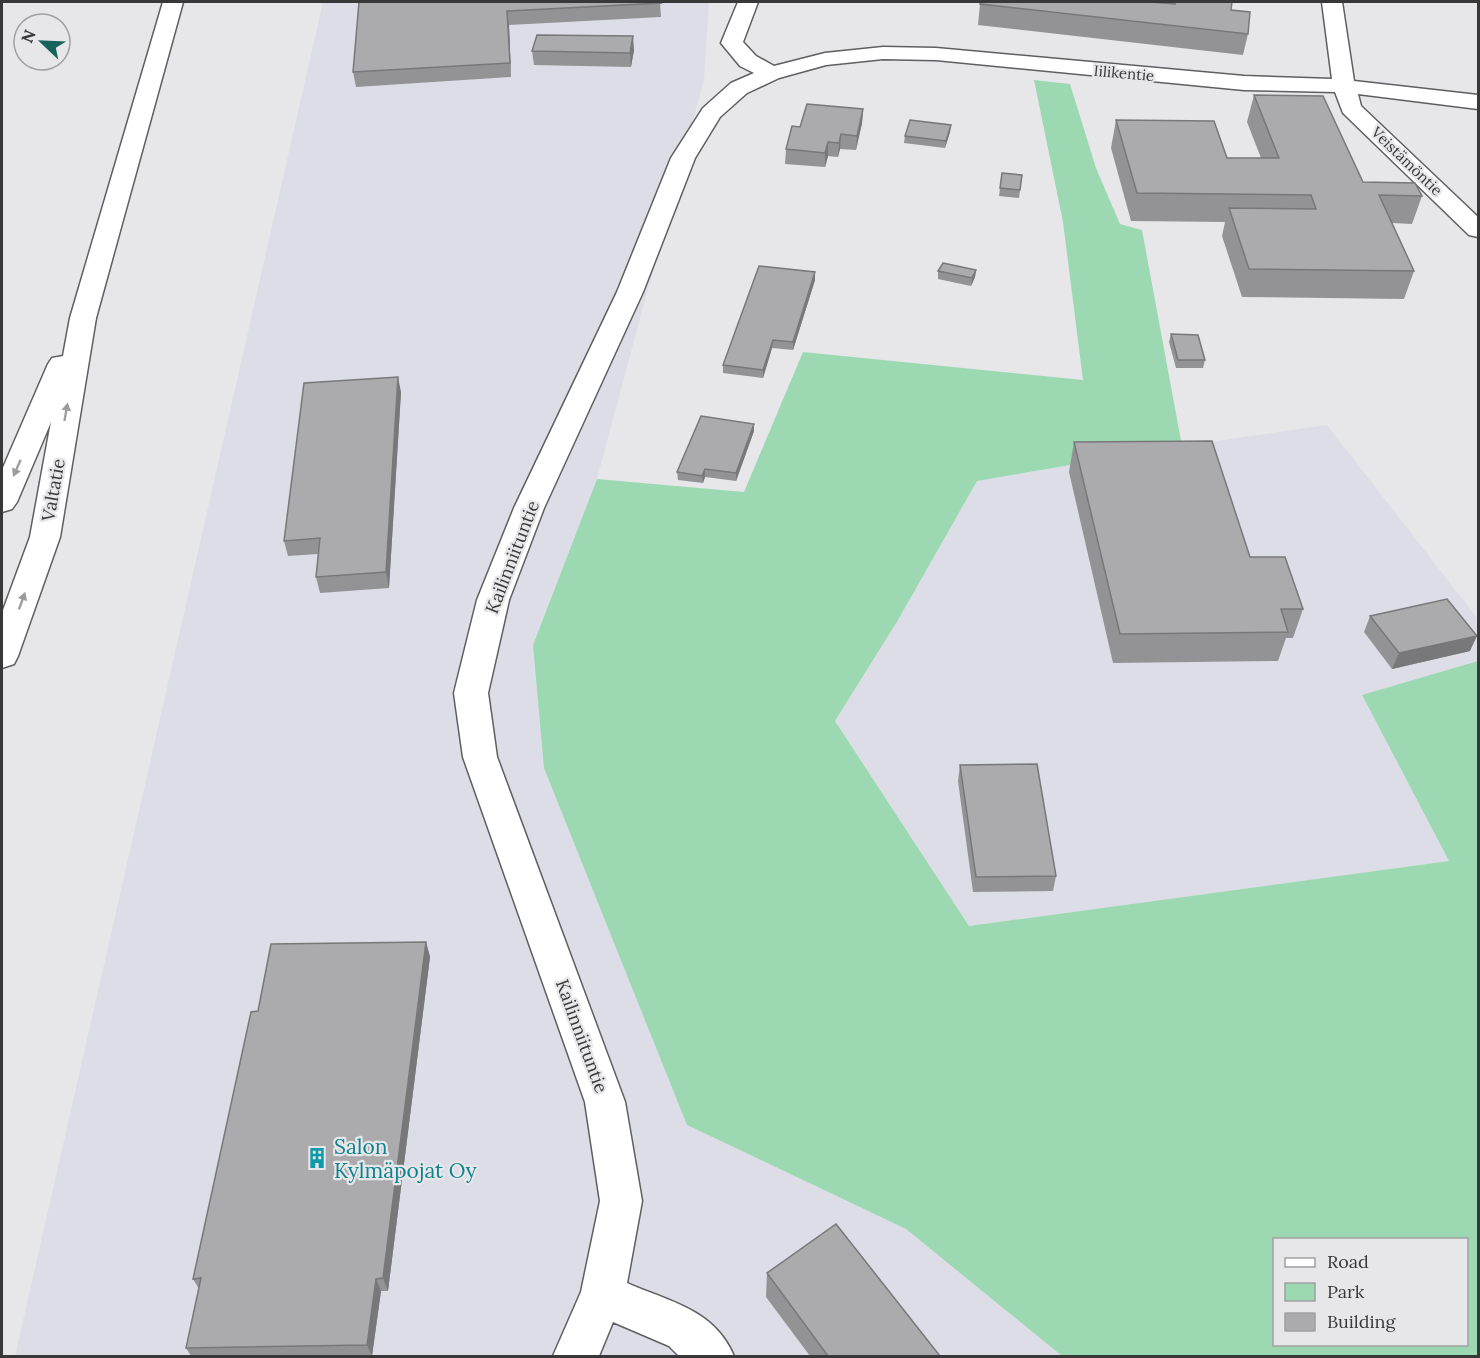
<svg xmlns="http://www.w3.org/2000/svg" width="1480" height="1358" font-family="Lora,serif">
  <rect width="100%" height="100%" fill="#e7e7e9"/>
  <path fill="#dddde7" d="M 323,2 L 709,2 L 704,80 L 597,479 L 533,644 L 687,1125 L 906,1229 L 1062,1356 L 15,1356 Z
    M 1327,425 L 1478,619 L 1478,661 L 1362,696 L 1449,861 L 969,926 L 835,721 L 898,620 L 977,481 L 1182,446 Z"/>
  <path fill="#9cd9b2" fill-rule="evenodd" d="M 1034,80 L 1070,84 L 1096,168 L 1120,224 L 1142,230 L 1182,446 L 977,481 L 898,620 L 835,721 L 969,926 L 1449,861 L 1362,695 L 1478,661 L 1478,1356 L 1062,1356 L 906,1229 L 687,1125 L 544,768 L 533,645 L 597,479 L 744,492 L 803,352 L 1083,380 L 1063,222 ZM 1274,1240 L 1466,1240 L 1466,1344 L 1274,1344 Z"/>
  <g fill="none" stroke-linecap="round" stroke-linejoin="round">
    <defs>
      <path id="minor" d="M 738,2 L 758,2 L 743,42 L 756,56 L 774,66 L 825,53 L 883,47 L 936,48 L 1244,76 L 1332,79 L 1322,2 L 1342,2 L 1354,81 L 1478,95 L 1478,109 L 1358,94 L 1361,106 L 1478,217 L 1478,237 L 1469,235 L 1343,113 L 1335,92 L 1244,90 L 936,60 L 883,59 L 826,65 L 779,78 L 747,93 L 720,117 L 695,158 L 643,292 L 544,508 L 509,600 L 488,693 L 497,757 L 625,1102 L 642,1201 L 627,1283 C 670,1302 714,1309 734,1356 L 679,1356 L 669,1346 L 613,1322 L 599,1356 L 553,1356 L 581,1292 L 600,1201 L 585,1102 L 463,757 L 454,693 L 477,600 L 514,508 L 617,292 L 671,158 L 703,108 L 731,83 L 754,73 L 740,66 L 721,43 Z"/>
      <path id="major" d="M 163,2 L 183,2 L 96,318 L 60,537 L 18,656 L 14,664 L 2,668 L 2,613 L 30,537 L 51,422 L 17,502 L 12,509 L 2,512 L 2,470 L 48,364 L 52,358 L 63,356 L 70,318 Z"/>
    </defs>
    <use href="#minor" stroke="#5f5f61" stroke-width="3"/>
    <use href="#major" stroke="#5f5f61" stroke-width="3"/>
    <use href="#minor" fill="#fff" fill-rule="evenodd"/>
    <use href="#major" fill="#fff" fill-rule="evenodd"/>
  </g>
  <path fill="#939396" d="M 359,2 L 660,2 L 661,17 L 509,25 L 511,77 L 356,87 L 353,72 Z
    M 844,2 L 860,2 L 859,3 Z
    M 1175,2 L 1231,10 L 1248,34 L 1243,55 L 978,25 L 980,4 L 1174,4 Z
    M 634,50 L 631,67 L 534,65 L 532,51 Z
    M 1254,95 L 1363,182 L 1422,196 L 1412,224 L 1392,223 L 1414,271 L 1404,299 L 1242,297 L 1222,236 L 1225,222 L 1131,221 L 1111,148 L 1116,120 L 1227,158 L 1261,158 L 1247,122 Z
    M 863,109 L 862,123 L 856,150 L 840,149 L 838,157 L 828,156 L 825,167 L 785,164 L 786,149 Z
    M 951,125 L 950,132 L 945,148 L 904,143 L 905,136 Z
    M 1002,173 L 1022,175 L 1019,198 L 999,196 Z
    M 976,270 L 975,277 L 971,286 L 938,279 L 938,271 Z
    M 815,280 L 793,350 L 772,348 L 763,378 L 723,373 L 723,365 Z
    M 1171,334 L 1205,360 L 1203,368 L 1176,368 L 1169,342 Z
    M 401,392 L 389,588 L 320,593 L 316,577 L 318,554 L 288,556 L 284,541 Z
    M 754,424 L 754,431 L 736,481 L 705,477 L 703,483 L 678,480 L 677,472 Z
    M 1074,442 L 1250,557 L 1303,609 L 1293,638 L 1286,638 L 1278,661 L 1113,663 L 1069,472 Z
    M 1370,616 L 1470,651 L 1392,669 L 1364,632 Z
    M 960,765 L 1056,876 L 1053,891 L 973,892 L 958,781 Z
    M 426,942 L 430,957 L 388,1291 L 381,1291 L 372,1356 L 191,1356 L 186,1348 L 199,1289 L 193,1279 L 258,1011 Z
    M 767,1273 L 940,1356 L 810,1356 L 766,1297 Z"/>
  <path fill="#78787a" d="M 507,11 L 509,25 L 511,77 L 510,63 Z
    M 633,36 L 634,50 L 631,67 L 630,53 Z
    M 863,109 L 862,123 L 856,150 L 857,136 Z
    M 951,125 L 950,132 L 945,148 L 946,141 Z
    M 841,134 L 840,149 L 838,157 L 839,143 Z
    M 828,142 L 828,156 L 825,167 L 825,153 Z
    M 976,270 L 975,277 L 971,286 L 972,278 Z
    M 815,272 L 815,280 L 793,350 L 793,342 Z
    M 773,340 L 772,348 L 763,378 L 763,370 Z
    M 398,377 L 401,392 L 389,588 L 386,572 Z
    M 754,424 L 754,431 L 736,481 L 736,473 Z
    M 705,469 L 705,477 L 703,483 L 702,476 Z
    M 1477,636 L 1470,651 L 1392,669 L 1399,653 Z
    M 426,942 L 430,957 L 388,1291 L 383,1278 Z
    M 376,1279 L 381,1291 L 372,1356 L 367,1345 Z"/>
  <path fill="#ababae" stroke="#78787a" stroke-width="1.5" d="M 359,2 L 660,2 L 661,3 L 507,11 L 510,63 L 353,72 Z
    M 981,2 L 1150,2 L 1175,4 L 1175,2 L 1232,2 L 1231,10 L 1250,12 L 1248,34 L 980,4 Z
    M 537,35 L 633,36 L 630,53 L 532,51 Z
    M 1254,95 L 1323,96 L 1363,182 L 1415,183 L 1422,196 L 1379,195 L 1414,271 L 1249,269 L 1229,208 L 1316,209 L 1311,195 L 1137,193 L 1116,120 L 1214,121 L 1227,158 L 1279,158 Z
    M 807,104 L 863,109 L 857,136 L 841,134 L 839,143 L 828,142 L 825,153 L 786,149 L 792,126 L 800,127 Z
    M 910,120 L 951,125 L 946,141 L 905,136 Z
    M 1002,173 L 1022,175 L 1020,190 L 1000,188 Z
    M 943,263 L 976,270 L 972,278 L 938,271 Z
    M 759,266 L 815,272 L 793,342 L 773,340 L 763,370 L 723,365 Z
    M 1171,334 L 1198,335 L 1205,360 L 1178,360 Z
    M 398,377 L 386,572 L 316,577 L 320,538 L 284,541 L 304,383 Z
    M 701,416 L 754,424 L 736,473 L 705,469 L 702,476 L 677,472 Z
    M 1212,441 L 1250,557 L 1285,557 L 1303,609 L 1281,609 L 1288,632 L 1120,634 L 1074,442 Z
    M 1447,599 L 1477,636 L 1399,653 L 1370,616 Z
    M 1037,764 L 1056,876 L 976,877 L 960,765 Z
    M 426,942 L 383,1278 L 376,1279 L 367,1345 L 186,1348 L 201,1278 L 193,1279 L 251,1012 L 258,1011 L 271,944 Z
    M 836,1224 L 940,1356 L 828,1356 L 767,1273 Z"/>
  <defs><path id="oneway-solid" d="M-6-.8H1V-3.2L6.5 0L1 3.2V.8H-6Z" transform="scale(1.5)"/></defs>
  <g fill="#9c9c9c">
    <use href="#oneway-solid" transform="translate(66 412) rotate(-80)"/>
    <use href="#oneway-solid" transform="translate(17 468) rotate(114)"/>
    <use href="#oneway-solid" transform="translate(22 601) rotate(-70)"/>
  </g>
  <defs>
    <symbol id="building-bare" viewBox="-9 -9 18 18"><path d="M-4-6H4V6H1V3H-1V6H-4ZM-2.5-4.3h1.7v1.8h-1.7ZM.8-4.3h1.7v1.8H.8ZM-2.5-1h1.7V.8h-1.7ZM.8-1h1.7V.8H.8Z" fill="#0f9aa8" stroke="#e7e7e9" stroke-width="2.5" paint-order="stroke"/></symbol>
  </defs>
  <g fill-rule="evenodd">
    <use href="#building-bare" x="302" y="1143" width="30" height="30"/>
  </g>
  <g text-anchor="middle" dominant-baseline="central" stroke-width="4.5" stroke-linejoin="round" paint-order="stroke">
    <g font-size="15" fill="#383839" stroke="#e7e7e9">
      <text transform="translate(1124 73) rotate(5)">Iilikentie</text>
      <text transform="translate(1407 161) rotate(44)">Veistämöntie</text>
    </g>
    <g font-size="18" fill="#383839" stroke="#e7e7e9">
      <text transform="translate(53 490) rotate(-80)">Valtatie</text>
      <text transform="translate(512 557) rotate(-69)">Kailinniituntie</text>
      <text transform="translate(582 1036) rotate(70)">Kailinniituntie</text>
    </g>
    <g font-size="21" fill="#0d838f" stroke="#e7e7e9" text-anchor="start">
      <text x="334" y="1146">Salon<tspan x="334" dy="24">Kylmäpojat Oy</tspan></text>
    </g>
  </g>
  <rect width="1480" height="1358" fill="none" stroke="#383839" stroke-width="6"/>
  <rect x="1273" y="1238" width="195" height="108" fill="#e7e7e9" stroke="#a1a1a3" stroke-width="1.5"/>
  <rect x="1285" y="1258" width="30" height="9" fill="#ffffff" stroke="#a1a1a3" stroke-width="1.5"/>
  <text x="1327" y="1268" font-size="18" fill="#383839">Road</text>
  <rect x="1285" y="1283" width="30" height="18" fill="#9cd9b2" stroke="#a1a1a3" stroke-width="1.5"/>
  <text x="1327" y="1298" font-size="18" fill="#383839">Park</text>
  <rect x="1285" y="1313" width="30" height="18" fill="#ababae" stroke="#a1a1a3" stroke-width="1.5"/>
  <text x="1327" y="1328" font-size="18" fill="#383839">Building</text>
  <g transform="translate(42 42) rotate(293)"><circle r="28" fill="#e7e7e9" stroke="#a1a1a3" stroke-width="1.5"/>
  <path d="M0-4.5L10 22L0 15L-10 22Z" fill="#16635c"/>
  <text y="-9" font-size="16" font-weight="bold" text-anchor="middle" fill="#383839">N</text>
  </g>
</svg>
